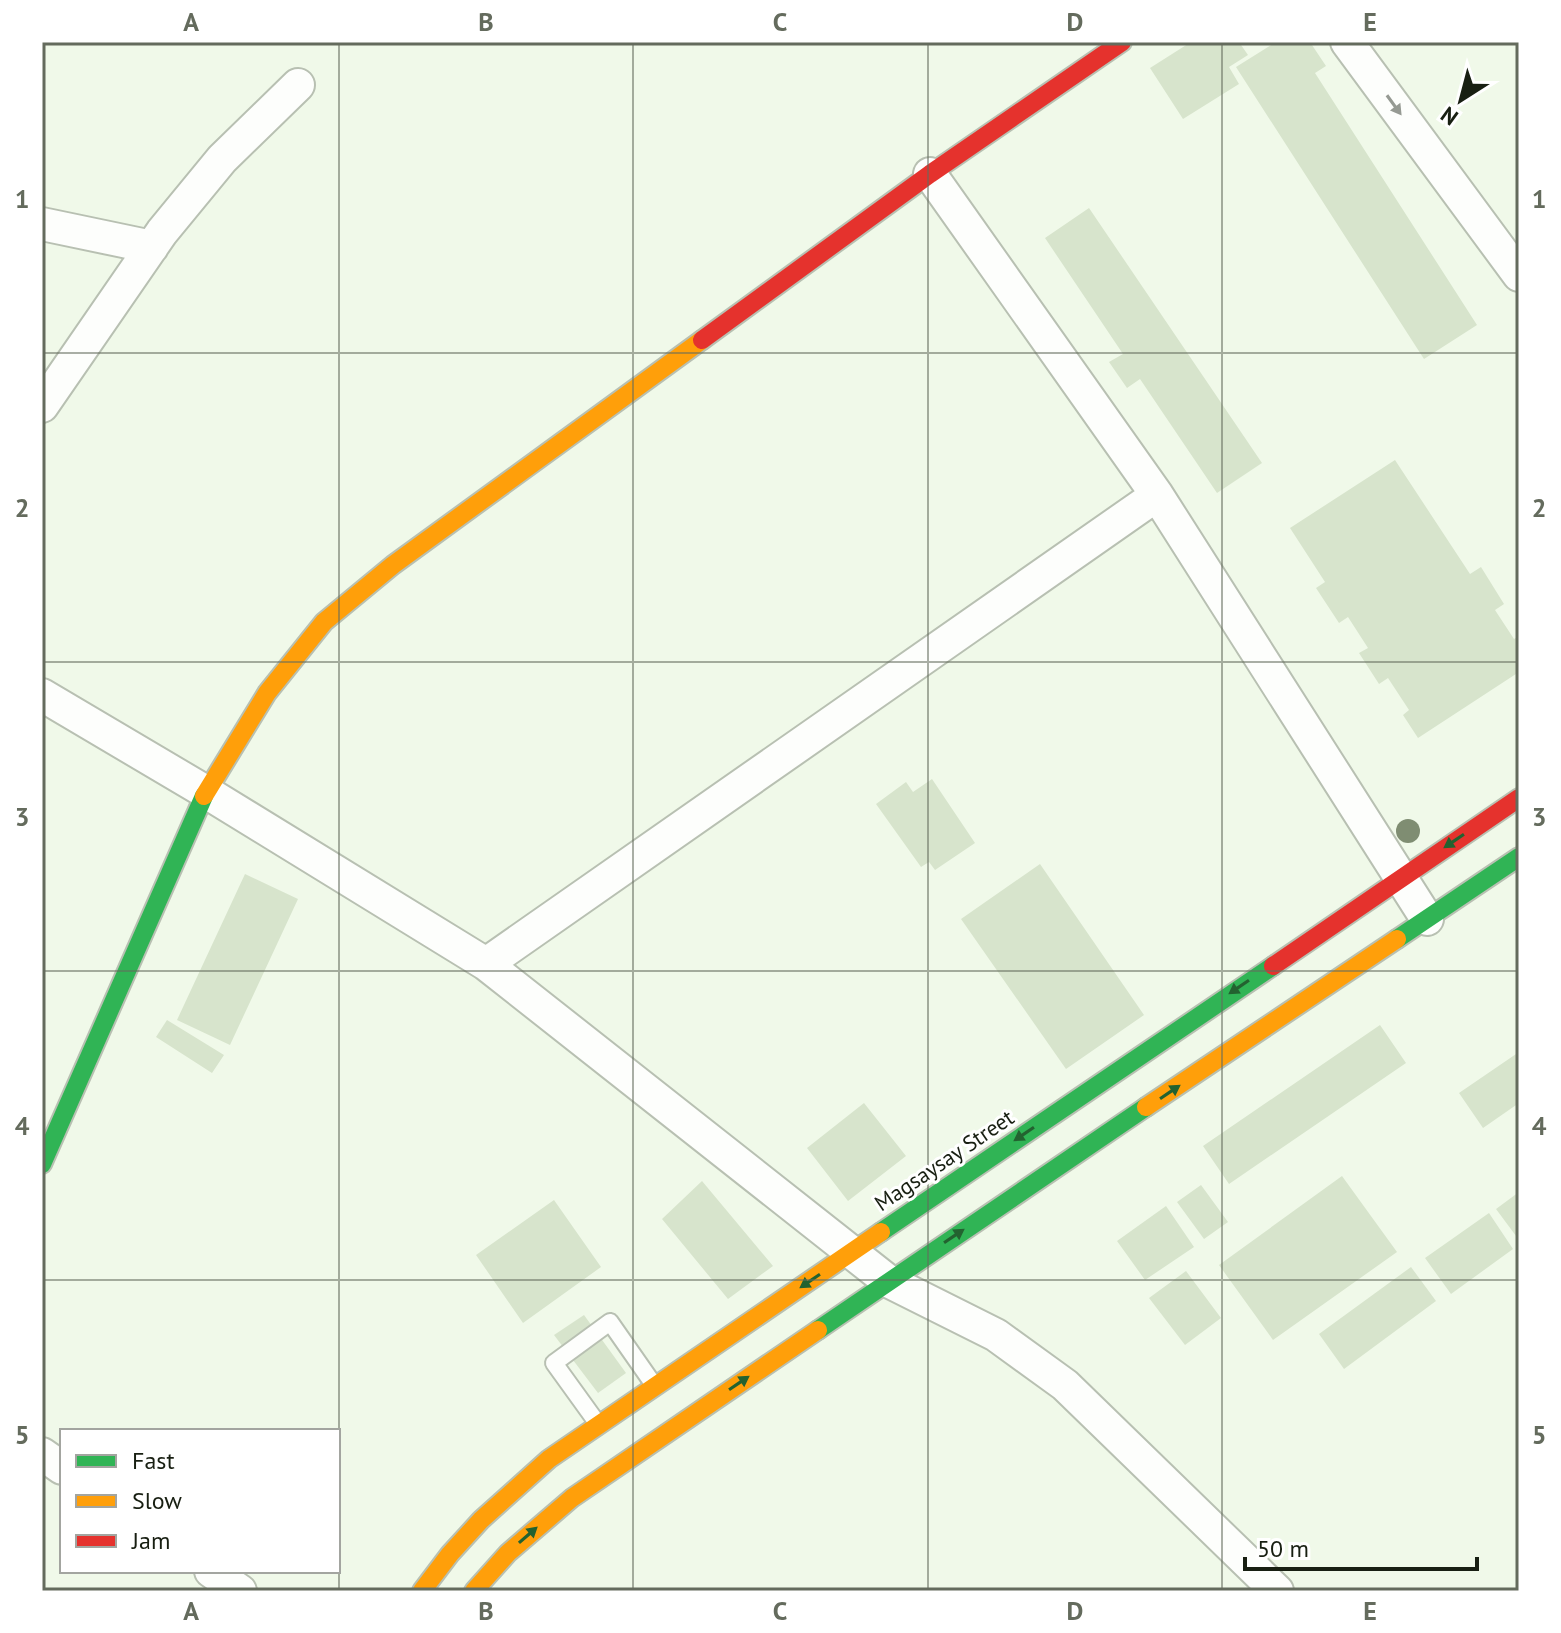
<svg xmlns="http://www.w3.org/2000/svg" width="1561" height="1633" font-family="'PT Sans',sans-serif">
  <rect width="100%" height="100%" fill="#f0f9e9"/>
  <path fill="#d7e4cc" d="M 1191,42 L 1239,42 L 1248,55 L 1229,67 L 1239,84 L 1183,119 L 1150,68 Z
    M 1276,42 L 1310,42 L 1326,66 L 1315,73 L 1477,325 L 1424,359 L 1236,67 Z
    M 1089,208 L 1262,463 L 1217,493 L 1140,379 L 1127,388 L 1109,362 L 1123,354 L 1045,238 Z
    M 1395,460 L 1470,574 L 1481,567 L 1504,604 L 1495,610 L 1514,639 L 1519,636 L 1519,672 L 1418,738 L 1403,715 L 1409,710 L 1388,678 L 1379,684 L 1359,653 L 1368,648 L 1348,617 L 1339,623 L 1316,588 L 1325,582 L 1290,528 Z
    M 932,779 L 975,843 L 935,870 L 929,862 L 921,867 L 876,804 L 906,782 L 913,792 Z
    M 1040,864 L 1144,1015 L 1066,1069 L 961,919 Z
    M 245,874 L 298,899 L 230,1045 L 177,1020 Z
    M 167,1020 L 224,1055 L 212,1073 L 156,1037 Z
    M 1380,1025 L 1406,1063 L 1229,1184 L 1203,1146 Z
    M 1519,1052 L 1519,1103 L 1483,1128 L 1459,1093 Z
    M 864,1103 L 906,1156 L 848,1201 L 807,1148 Z
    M 1342,1176 L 1397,1252 L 1273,1340 L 1219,1265 Z
    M 702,1181 L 773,1266 L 728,1299 L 662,1219 Z
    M 1201,1185 L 1228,1222 L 1204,1239 L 1177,1202 Z
    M 1519,1192 L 1519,1240 L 1496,1209 Z
    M 554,1200 L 601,1267 L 523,1323 L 476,1255 Z
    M 1166,1206 L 1194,1247 L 1145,1280 L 1117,1241 Z
    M 1489,1213 L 1513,1249 L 1451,1294 L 1425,1258 Z
    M 1411,1267 L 1436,1301 L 1344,1369 L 1319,1334 Z
    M 1186,1271 L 1221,1318 L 1185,1345 L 1149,1298 Z
    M 584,1315 L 626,1373 L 598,1393 L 554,1335 Z"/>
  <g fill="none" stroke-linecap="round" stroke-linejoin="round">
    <defs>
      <path id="lane" d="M 598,1424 L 554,1363 L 610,1322 L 654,1385"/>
      <path id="street" d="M 1347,42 L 1519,275
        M 930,174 L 1157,495 L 1427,919
        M 42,224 L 152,247
        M 42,406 L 162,232 L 222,159 L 298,85
        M 42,695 L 206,792 L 486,964 L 888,1281 L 996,1335 L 1065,1385 L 1277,1591
        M 486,964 L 1157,495
        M 42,1454 L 62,1468
        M 211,1571 L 240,1591"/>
      <path id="fast" d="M 1397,939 L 1519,857
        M 42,1164 L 204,796
        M 881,1232 L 1273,966
        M 818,1330 L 1146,1107"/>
      <path id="slow" d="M 204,796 L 267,693 L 324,622 L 393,565 L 702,340
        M 1146,1107 L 1397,939
        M 422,1591 L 450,1554 L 481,1520 L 549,1459 L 881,1232
        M 474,1591 L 508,1553 L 572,1498 L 818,1330"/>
      <path id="jam" d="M 702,340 L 930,174 L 1122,42
        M 1273,966 L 1519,798"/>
    </defs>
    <use href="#lane" stroke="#b8c0b2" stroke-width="20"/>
    <use href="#street" stroke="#b8c0b2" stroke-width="36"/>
    <use href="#fast" stroke="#b8c0b2" stroke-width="22"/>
    <use href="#slow" stroke="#b8c0b2" stroke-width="22"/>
    <use href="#jam" stroke="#b8c0b2" stroke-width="22"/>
    <use href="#lane" stroke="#fdfefc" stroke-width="16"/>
    <use href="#street" stroke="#fdfefc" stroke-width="32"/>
    <use href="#fast" stroke="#30b455" stroke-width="18"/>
    <use href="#slow" stroke="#ff9f0a" stroke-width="18"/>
    <use href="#jam" stroke="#e5322d" stroke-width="18"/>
  </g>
  <circle fill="#7f8d72" cx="1408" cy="831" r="12"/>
  <defs><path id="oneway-solid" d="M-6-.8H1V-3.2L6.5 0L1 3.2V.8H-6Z" transform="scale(2)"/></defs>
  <use fill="#969a93" href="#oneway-solid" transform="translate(1394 105) rotate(54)"/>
  <g fill="#236230">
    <use href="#oneway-solid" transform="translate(1454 841) rotate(146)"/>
    <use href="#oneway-solid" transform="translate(1239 987) rotate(146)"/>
    <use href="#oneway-solid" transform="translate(1170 1092) rotate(-34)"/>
    <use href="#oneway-solid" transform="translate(1024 1134) rotate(146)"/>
    <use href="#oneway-solid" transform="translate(954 1236) rotate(-34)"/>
    <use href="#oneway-solid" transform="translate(810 1281) rotate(146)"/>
    <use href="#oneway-solid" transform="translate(739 1383) rotate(-34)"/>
    <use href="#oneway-solid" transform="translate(528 1535) rotate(-41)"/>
  </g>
  <path fill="none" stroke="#646b5d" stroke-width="2" stroke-opacity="0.55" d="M 339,42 L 339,1591M 633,42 L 633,1591M 928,42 L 928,1591M 1222,42 L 1222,1591M 42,353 L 1519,353M 42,662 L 1519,662M 42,971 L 1519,971M 42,1280 L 1519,1280"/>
  <g text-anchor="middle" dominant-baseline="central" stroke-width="6" stroke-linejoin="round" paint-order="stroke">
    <g font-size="22" fill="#181f12" stroke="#fff">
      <text transform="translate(944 1160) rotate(-34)">Magsaysay Street</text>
    </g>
  </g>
  <rect width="1561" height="1633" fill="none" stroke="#ffffff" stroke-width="88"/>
  <rect x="60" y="1429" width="280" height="144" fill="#ffffff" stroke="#a3a5a0" stroke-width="2"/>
  <rect x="76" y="1455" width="40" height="12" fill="#30b455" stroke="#a3a5a0" stroke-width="2"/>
  <text x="132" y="1469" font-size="24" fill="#181f12">Fast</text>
  <rect x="76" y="1495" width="40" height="12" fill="#ff9f0a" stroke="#a3a5a0" stroke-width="2"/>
  <text x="132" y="1509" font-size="24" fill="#181f12">Slow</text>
  <rect x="76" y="1535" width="40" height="12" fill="#e5322d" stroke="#a3a5a0" stroke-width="2"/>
  <text x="132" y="1549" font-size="24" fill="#181f12">Jam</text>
  <g transform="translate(1461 100) rotate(216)" stroke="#ffffff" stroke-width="6" paint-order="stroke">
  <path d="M0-6L14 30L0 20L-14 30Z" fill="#181f12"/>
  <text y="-12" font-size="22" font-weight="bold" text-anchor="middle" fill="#181f12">N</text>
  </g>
  <path d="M1245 1557v12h232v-12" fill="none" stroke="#181f12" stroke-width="4"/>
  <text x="1257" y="1557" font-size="24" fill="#181f12" stroke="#ffffff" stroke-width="6" paint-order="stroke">50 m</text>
  <rect x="44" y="44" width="1473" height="1545" fill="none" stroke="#646b5d" stroke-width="3"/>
  <g font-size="26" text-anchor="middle" font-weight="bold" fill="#646b5d">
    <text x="191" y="31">A</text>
    <text x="486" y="31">B</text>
    <text x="780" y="31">C</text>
    <text x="1075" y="31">D</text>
    <text x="1370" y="31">E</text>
    <text x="22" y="208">1</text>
    <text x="1539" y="208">1</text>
    <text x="22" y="517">2</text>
    <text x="1539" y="517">2</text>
    <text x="22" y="826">3</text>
    <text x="1539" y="826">3</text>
    <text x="22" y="1135">4</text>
    <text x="1539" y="1135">4</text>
    <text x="22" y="1444">5</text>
    <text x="1539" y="1444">5</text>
    <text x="191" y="1620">A</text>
    <text x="486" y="1620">B</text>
    <text x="780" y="1620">C</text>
    <text x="1075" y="1620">D</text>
    <text x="1370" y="1620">E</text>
  </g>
</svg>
